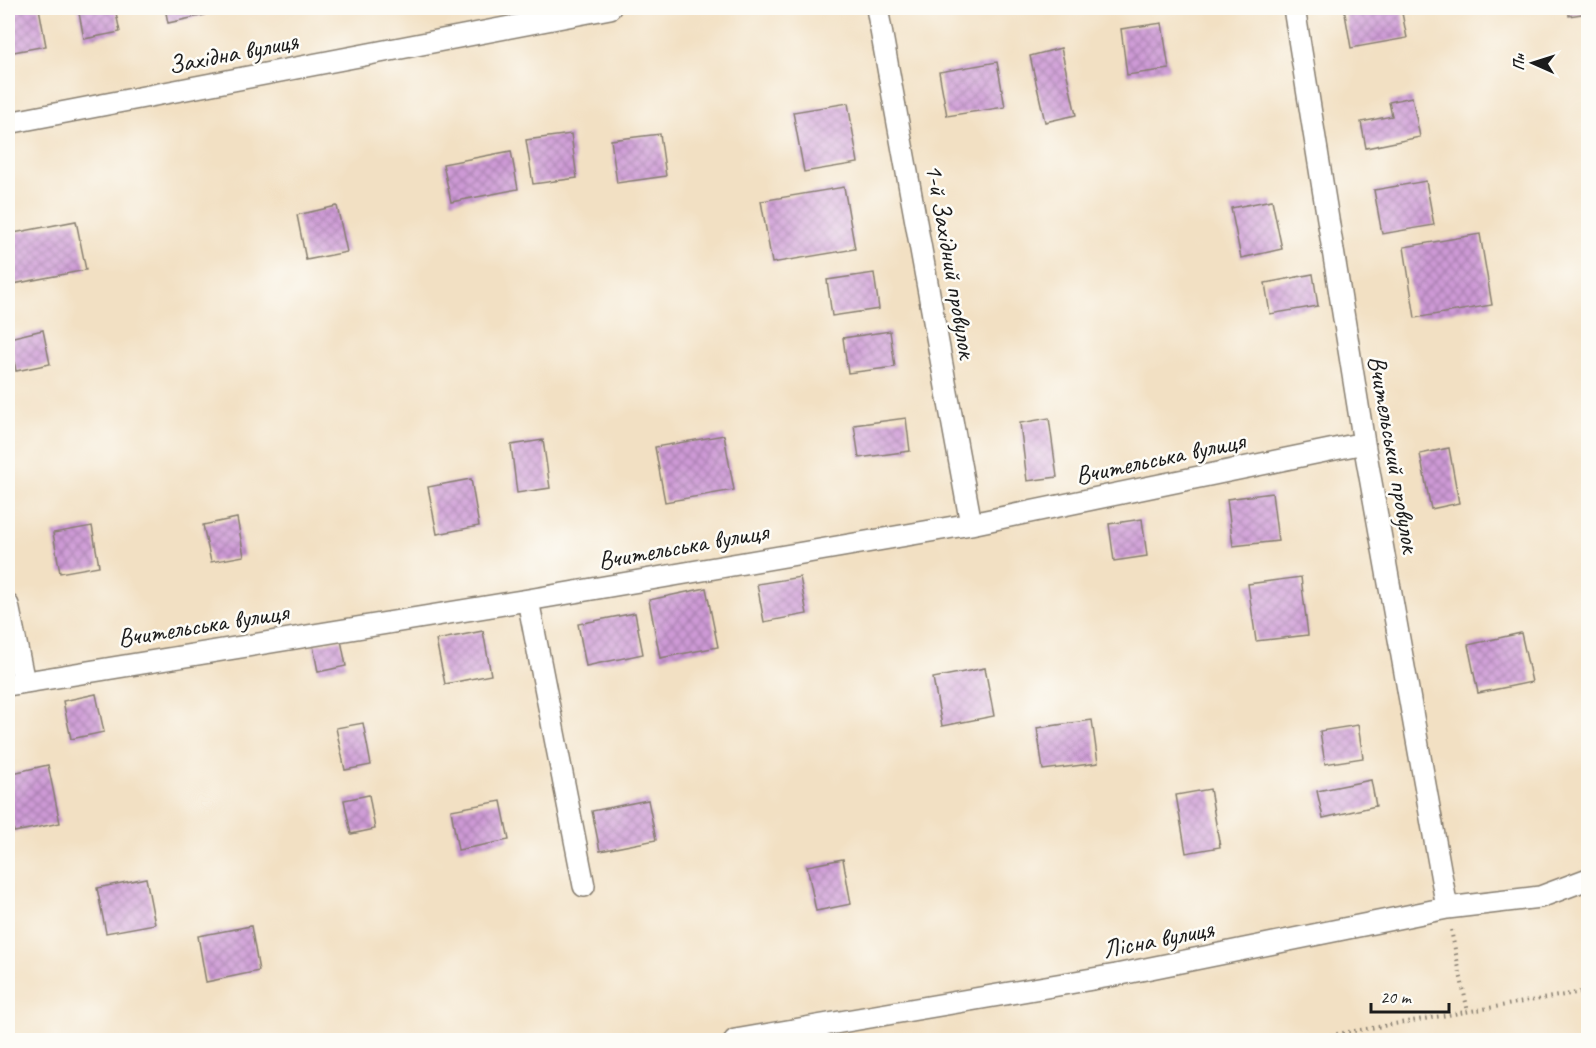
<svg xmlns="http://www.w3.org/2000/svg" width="1596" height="1048" font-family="Caveat,sans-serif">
  <defs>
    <pattern id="building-cross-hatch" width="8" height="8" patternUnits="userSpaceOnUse" patternTransform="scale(1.5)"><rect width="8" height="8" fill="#ce9ad6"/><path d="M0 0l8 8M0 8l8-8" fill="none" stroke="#a67dad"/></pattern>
  </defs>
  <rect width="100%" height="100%" fill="#fdfcf7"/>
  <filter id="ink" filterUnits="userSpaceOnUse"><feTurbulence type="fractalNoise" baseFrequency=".0167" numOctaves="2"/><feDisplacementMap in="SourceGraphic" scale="12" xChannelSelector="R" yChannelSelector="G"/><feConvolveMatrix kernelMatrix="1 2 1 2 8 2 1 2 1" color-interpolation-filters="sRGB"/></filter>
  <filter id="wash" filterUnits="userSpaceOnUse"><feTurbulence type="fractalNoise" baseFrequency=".008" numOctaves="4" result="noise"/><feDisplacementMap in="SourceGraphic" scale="24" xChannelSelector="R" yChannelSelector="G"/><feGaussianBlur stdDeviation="1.35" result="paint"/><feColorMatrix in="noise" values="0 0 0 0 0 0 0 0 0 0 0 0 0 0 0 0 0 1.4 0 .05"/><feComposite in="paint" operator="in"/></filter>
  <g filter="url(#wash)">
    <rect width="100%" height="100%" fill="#f2e0c3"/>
    <g id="blocks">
      <path fill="url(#building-cross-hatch)" d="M 8,8 L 39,8 L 46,46 L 8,53 Z
        M 78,8 L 115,8 L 120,32 L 84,39 Z
        M 165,8 L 203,8 L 205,15 L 168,23 Z
        M 1344,8 L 1401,8 L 1407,38 L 1351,48 Z
        M 1568,8 L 1588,8 L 1588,13 L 1569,16 Z
        M 1162,23 L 1169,69 L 1127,75 L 1121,29 Z
        M 1061,48 L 1076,115 L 1045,122 L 1030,56 Z
        M 997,62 L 1005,107 L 947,116 L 939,72 Z
        M 1412,97 L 1420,137 L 1366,148 L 1361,122 L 1392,116 L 1389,102 Z
        M 848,103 L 858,163 L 804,172 L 793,112 Z
        M 571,134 L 577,178 L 533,184 L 526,140 Z
        M 660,134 L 666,176 L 617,183 L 611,140 Z
        M 511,151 L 518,189 L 451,202 L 443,164 Z
        M 1426,181 L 1434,225 L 1382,234 L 1374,190 Z
        M 844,187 L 855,249 L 772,263 L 761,201 Z
        M 1272,200 L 1282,249 L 1241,258 L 1231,208 Z
        M 337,206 L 347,252 L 306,260 L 297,215 Z
        M 76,221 L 86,270 L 13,284 L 8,257 L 8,234 Z
        M 1480,234 L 1492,305 L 1415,318 L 1404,247 Z
        M 874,273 L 879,309 L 832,316 L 827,280 Z
        M 1313,274 L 1318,306 L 1270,314 L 1265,283 Z
        M 43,330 L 50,364 L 16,371 L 9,338 Z
        M 890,331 L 895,367 L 848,373 L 843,338 Z
        M 906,418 L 910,451 L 859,458 L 854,425 Z
        M 1049,418 L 1057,477 L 1027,481 L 1020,423 Z
        M 724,435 L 734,490 L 665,502 L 655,447 Z
        M 543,440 L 550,488 L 517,493 L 511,445 Z
        M 1449,448 L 1459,503 L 1431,509 L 1420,454 Z
        M 471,479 L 479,526 L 437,534 L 428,487 Z
        M 1272,493 L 1278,541 L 1233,546 L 1227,499 Z
        M 237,518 L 244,556 L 211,562 L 203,525 Z
        M 1142,519 L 1147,556 L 1114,561 L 1109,524 Z
        M 92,526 L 99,566 L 60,573 L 53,533 Z
        M 800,577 L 807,614 L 764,622 L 757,584 Z
        M 1301,577 L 1308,635 L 1256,641 L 1248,584 Z
        M 706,588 L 718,647 L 660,658 L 649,600 Z
        M 635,613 L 643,654 L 586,666 L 578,624 Z
        M 483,631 L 491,675 L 445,684 L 436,640 Z
        M 1521,633 L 1532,682 L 1478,693 L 1468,645 Z
        M 341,640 L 346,666 L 318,672 L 313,645 Z
        M 985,668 L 994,716 L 942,726 L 933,678 Z
        M 96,694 L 104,732 L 71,739 L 63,701 Z
        M 1092,720 L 1098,763 L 1043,770 L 1037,728 Z
        M 363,723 L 371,765 L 345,770 L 336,728 Z
        M 1358,725 L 1363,758 L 1325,764 L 1320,731 Z
        M 48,765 L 60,823 L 14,832 L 8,799 L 8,774 Z
        M 1371,780 L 1376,806 L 1323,818 L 1317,791 Z
        M 1210,789 L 1220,847 L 1186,853 L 1176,795 Z
        M 369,795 L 375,829 L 351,834 L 344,800 Z
        M 648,800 L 656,840 L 600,851 L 592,811 Z
        M 501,801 L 509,840 L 458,850 L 451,810 Z
        M 843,859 L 851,904 L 816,911 L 807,866 Z
        M 146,878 L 155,924 L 106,933 L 97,888 Z
        M 251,926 L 259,971 L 206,982 L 198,936 Z"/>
    </g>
  </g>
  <g filter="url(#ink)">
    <use href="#blocks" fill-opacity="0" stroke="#877e70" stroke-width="1.5"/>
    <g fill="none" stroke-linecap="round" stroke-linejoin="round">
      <defs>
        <path id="street" d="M 877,8 L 971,524
          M 1294,8 L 1364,443 L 1447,908
          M 8,123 L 610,8
          M 528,600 L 584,886
          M 8,605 L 24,682
          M 8,685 L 528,600 L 971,524 L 1364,443
          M 735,1040 L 1116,975 L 1447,908 L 1540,897 L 1588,879"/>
      </defs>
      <use href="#street" stroke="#877e70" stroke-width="24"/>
      <path stroke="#877e70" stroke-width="4" stroke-dasharray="1.5 4.5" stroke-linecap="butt" d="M 1451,930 L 1468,1012
        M 1301,1040 L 1588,991"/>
      <use href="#street" stroke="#fff" stroke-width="21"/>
    </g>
  </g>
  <g text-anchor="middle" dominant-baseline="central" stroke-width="5" stroke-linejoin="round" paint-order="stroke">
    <g font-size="26" fill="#1c1c1c" stroke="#fdfcf7">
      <text transform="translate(233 53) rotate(-11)">Західна вулиця</text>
      <text transform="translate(951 261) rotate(80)">1-й Західний провулок</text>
      <text transform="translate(1394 454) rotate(80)">Вчительський провулок</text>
      <text transform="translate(1160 458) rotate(-12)">Вчительська вулиця</text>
      <text transform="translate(683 546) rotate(-10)">Вчительська вулиця</text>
      <text transform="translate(203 625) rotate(-9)">Вчительська вулиця</text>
      <text transform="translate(1158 939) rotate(-11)">Лісна вулиця</text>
    </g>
  </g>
  <rect width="1596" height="1048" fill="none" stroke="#fdfcf7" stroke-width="30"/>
  <g transform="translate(1533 63) rotate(273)" stroke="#fdfcf7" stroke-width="4.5" paint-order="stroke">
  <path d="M0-4.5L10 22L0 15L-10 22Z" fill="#1c1c1c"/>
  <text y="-9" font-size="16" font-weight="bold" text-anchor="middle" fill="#1c1c1c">Пн</text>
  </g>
  <path d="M1371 1003v9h78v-9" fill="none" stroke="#1c1c1c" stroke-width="3"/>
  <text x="1380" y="1003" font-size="18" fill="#1c1c1c" stroke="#fdfcf7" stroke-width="4.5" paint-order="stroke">20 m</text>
</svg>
